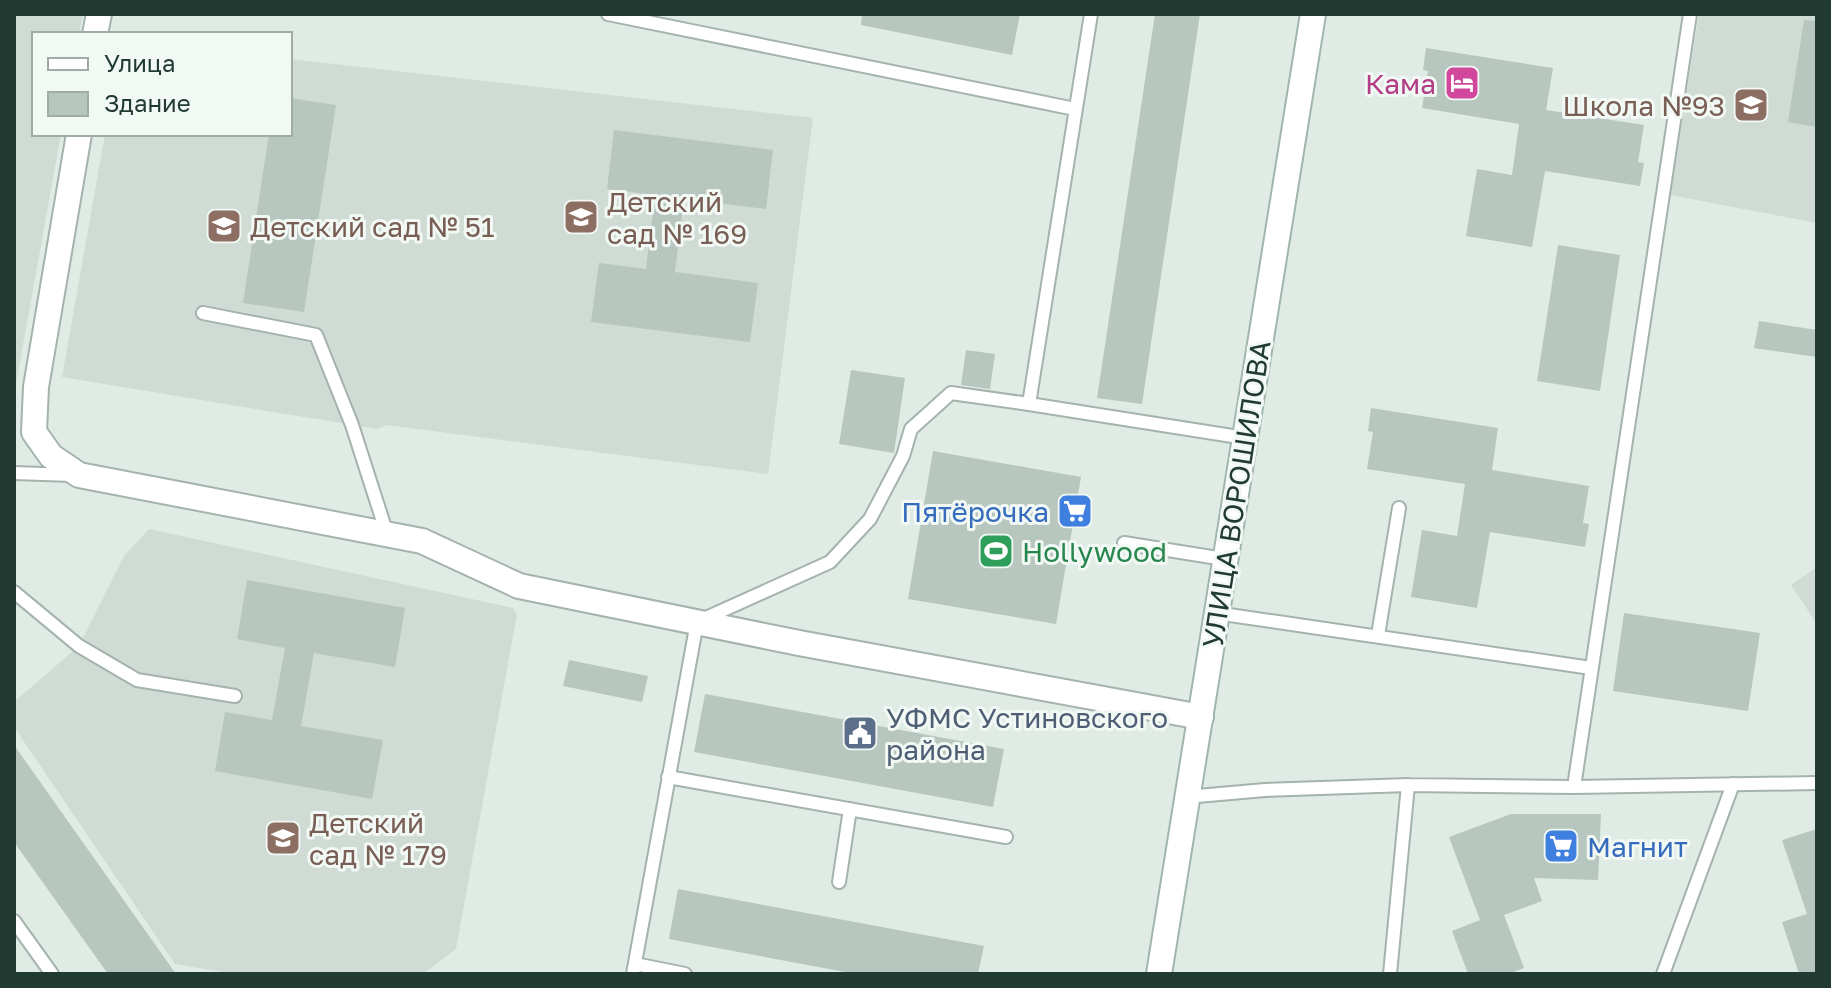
<svg xmlns="http://www.w3.org/2000/svg" width="1831" height="988" font-family="'Golos Text',sans-serif">
  <rect width="100%" height="100%" fill="#e1ebe6"/>
  <path fill="#d0dbd5" d="M 14,14 L 83,14 L 79,34 L 34,34 L 34,134 L 61,134 L 14,395 Z
    M 1699,14 L 1817,14 L 1817,223 L 1670,195 Z
    M 290,59 L 813,118 L 768,474 L 386,425 L 377,429 L 62,377 L 105,134 L 290,134 Z
    M 149,529 L 513,608 L 517,614 L 456,949 L 423,974 L 234,974 L 175,964 L 14,727 L 14,702 L 79,646 L 124,556 Z
    M 1817,567 L 1817,624 L 1791,585 Z"/>
  <path fill="#b7c6bf" d="M 862,14 L 1020,14 L 1012,55 L 861,25 Z
    M 1155,14 L 1200,14 L 1142,404 L 1097,398 Z
    M 1804,20 L 1817,21 L 1817,127 L 1788,122 Z
    M 1426,48 L 1553,68 L 1546,110 L 1644,125 L 1638,162 L 1644,163 L 1640,186 L 1545,171 L 1532,247 L 1466,236 L 1477,169 L 1512,175 L 1519,124 L 1422,108 L 1428,71 L 1423,70 Z
    M 290,98 L 336,105 L 304,312 L 243,303 L 269,134 L 290,134 Z
    M 614,130 L 773,150 L 766,209 L 684,199 L 675,272 L 758,283 L 750,342 L 591,322 L 599,263 L 646,269 L 655,195 L 607,189 Z
    M 1558,245 L 1620,255 L 1600,391 L 1537,381 Z
    M 1759,321 L 1817,330 L 1817,357 L 1754,348 Z
    M 966,350 L 995,354 L 990,389 L 961,385 Z
    M 851,370 L 905,378 L 894,453 L 839,444 Z
    M 1371,408 L 1498,428 L 1492,470 L 1589,486 L 1583,523 L 1589,524 L 1585,547 L 1490,532 L 1477,608 L 1411,597 L 1422,530 L 1457,536 L 1465,484 L 1367,469 L 1373,432 L 1368,431 Z
    M 933,451 L 1081,477 L 1056,624 L 908,599 Z
    M 247,580 L 405,608 L 395,667 L 314,653 L 301,726 L 383,740 L 372,799 L 215,771 L 225,712 L 272,720 L 285,648 L 237,639 Z
    M 1624,613 L 1760,633 L 1748,711 L 1613,691 Z
    M 569,660 L 648,676 L 642,702 L 563,686 Z
    M 705,694 L 1004,749 L 993,807 L 694,752 Z
    M 14,745 L 176,974 L 108,974 L 14,842 Z
    M 1511,814 L 1601,814 L 1598,880 L 1534,878 L 1542,901 L 1504,915 L 1524,968 L 1508,974 L 1468,974 L 1452,931 L 1480,920 L 1449,837 Z
    M 1817,829 L 1817,974 L 1799,974 L 1782,922 L 1807,914 L 1782,840 Z
    M 678,889 L 984,946 L 978,974 L 856,974 L 669,939 Z"/>
  <g fill="none" stroke-linecap="round" stroke-linejoin="round">
    <defs>
      <path id="lane" d="M 608,14 L 1075,109
        M 1091,14 L 1029,404 L 1245,438
        M 203,313 L 316,335 L 352,425 L 387,534
        M 14,473 L 72,475
        M 1124,543 L 1224,559
        M 14,592 L 79,646 L 137,680 L 235,696
        M 1216,613 L 1591,668
        M 1378,635 L 1399,508
        M 668,777 L 1006,837
        M 1574,787 L 1690,14
        M 1186,797 L 1265,790 L 1408,785 L 1574,787 L 1817,783
        M 839,882 L 850,809
        M 14,921 L 52,974
        M 635,964 L 685,974
        M 633,974 L 697,622 L 830,562 L 870,519 L 903,456 L 911,429 L 951,393 L 1029,404
        M 1390,974 L 1408,785
        M 1663,974 L 1733,784"/>
      <path id="street" d="M 95,34 L 99,14
        M 79,134 L 36,387 L 34,432 L 51,456 L 79,475 L 422,541 L 519,586 L 799,643 L 1201,717"/>
      <path id="secondary" d="M 1159,974 L 1313,14"/>
    </defs>
    <use href="#lane" stroke="#a4b3ac" stroke-width="16"/>
    <use href="#street" stroke="#a4b3ac" stroke-width="28"/>
    <use href="#secondary" stroke="#a0b6ad" stroke-width="28"/>
    <use href="#lane" stroke="#fff" stroke-width="12"/>
    <use href="#street" stroke="#fff" stroke-width="24"/>
    <use href="#secondary" stroke="#fff" stroke-width="24"/>
  </g>
  <defs>
    <symbol id="hotel-square" viewBox="-11 -11 22 22"><rect x="-9" y="-9" width="18" height="18" rx="4" fill="#d1479c" stroke="#f2f8f4"/><path d="M-6-4.5h1.5V1H6V5H4.5V3h-9V5H-6ZM-4 0a1.8 1.8 0 1 1 3.6 0ZM.5 0V-2.5h3Q6-2.5 6 0Z" fill="#fff"/></symbol>
    <symbol id="school-square" viewBox="-11 -11 22 22"><rect x="-9" y="-9" width="18" height="18" rx="4" fill="#8d6e63" stroke="#f2f8f4"/><path d="M0-5L7-2L0 1L-7-2ZM-4 1L0 2.5L4 1V4Q0 6-4 4Z" fill="#fff"/></symbol>
    <symbol id="supermarket-square" viewBox="-11 -11 22 22"><rect x="-9" y="-9" width="18" height="18" rx="4" fill="#3f7fe0" stroke="#f2f8f4"/><path d="M-6-5.5h2.5l.6 2H6L4.5 2H-2.5L-4.4-4H-6ZM-1.5 3.2a1.3 1.3 0 1 0 .1 0ZM3 3.2a1.3 1.3 0 1 0 .1 0Z" fill="#fff"/></symbol>
    <symbol id="stadium-square" viewBox="-11 -11 22 22"><rect x="-9" y="-9" width="18" height="18" rx="4" fill="#2e9e5b" stroke="#f2f8f4"/><path d="M0-5a6.5 5 0 1 0 0 10a6.5 5 0 1 0 0-10ZM-3.5-1.8h7v3.6h-7Z" fill="#fff"/></symbol>
    <symbol id="civic-square" viewBox="-11 -11 22 22"><rect x="-9" y="-9" width="18" height="18" rx="4" fill="#5c6f8a" stroke="#f2f8f4"/><path d="M-.6-6.5H3V-4.5H.6V-3L4-1V1h2V6H-6V1h2V-1L-.6-3ZM-1.2 2.5V6h2.4V2.5Z" fill="#fff"/></symbol>
  </defs>
  <g fill-rule="evenodd">
    <use href="#hotel-square" x="1442" y="63" width="40" height="40"/>
    <use href="#school-square" x="1731" y="85" width="40" height="40"/>
    <use href="#school-square" x="561" y="197" width="40" height="40"/>
    <use href="#school-square" x="204" y="206" width="40" height="40"/>
    <use href="#supermarket-square" x="1055" y="491" width="40" height="40"/>
    <use href="#stadium-square" x="976" y="531" width="40" height="40"/>
    <use href="#civic-square" x="840" y="713" width="40" height="40"/>
    <use href="#school-square" x="263" y="818" width="40" height="40"/>
    <use href="#supermarket-square" x="1541" y="826" width="40" height="40"/>
  </g>
  <g text-anchor="middle" dominant-baseline="central" stroke-width="6" stroke-linejoin="round" paint-order="stroke">
    <g font-size="28" fill="#b23c85" stroke="#f2f8f4" text-anchor="end">
      <text x="1436" y="83">Кама</text>
    </g>
    <g font-size="28" fill="#785e54" stroke="#f2f8f4" text-anchor="start">
      <text x="1725" y="105" text-anchor="end">Школа №93</text>
      <text x="607" y="201">Детский<tspan x="607" dy="32">сад № 169</tspan></text>
      <text x="250" y="226">Детский сад № 51</text>
      <text x="309" y="822">Детский<tspan x="309" dy="32">сад № 179</tspan></text>
    </g>
    <g font-size="28" fill="#223b32" stroke="#f2f8f4">
      <text transform="translate(1236 494) rotate(-81)">УЛИЦА ВОРОШИЛОВА</text>
    </g>
    <g font-size="28" fill="#366cbe" stroke="#f2f8f4" text-anchor="end">
      <text x="1049" y="511">Пятёрочка</text>
      <text x="1587" y="846" text-anchor="start">Магнит</text>
    </g>
    <g font-size="28" fill="#27864d" stroke="#f2f8f4" text-anchor="start">
      <text x="1022" y="551">Hollywood</text>
    </g>
    <g font-size="28" fill="#4e5e75" stroke="#f2f8f4" text-anchor="start">
      <text x="886" y="717">УФМС Устиновского<tspan x="886" dy="32">района</tspan></text>
    </g>
  </g>
  <rect width="1831" height="988" fill="none" stroke="#223b32" stroke-width="32"/>
  <rect x="32" y="32" width="260" height="104" fill="#f2f8f4" stroke="#9faca6" stroke-width="2"/>
  <rect x="48" y="58" width="40" height="12" fill="#ffffff" stroke="#9faca6" stroke-width="2"/>
  <text x="104" y="72" font-size="24" fill="#223b32">Улица</text>
  <rect x="48" y="92" width="40" height="24" fill="#b7c6bf" stroke="#9faca6" stroke-width="2"/>
  <text x="104" y="112" font-size="24" fill="#223b32">Здание</text>
</svg>
